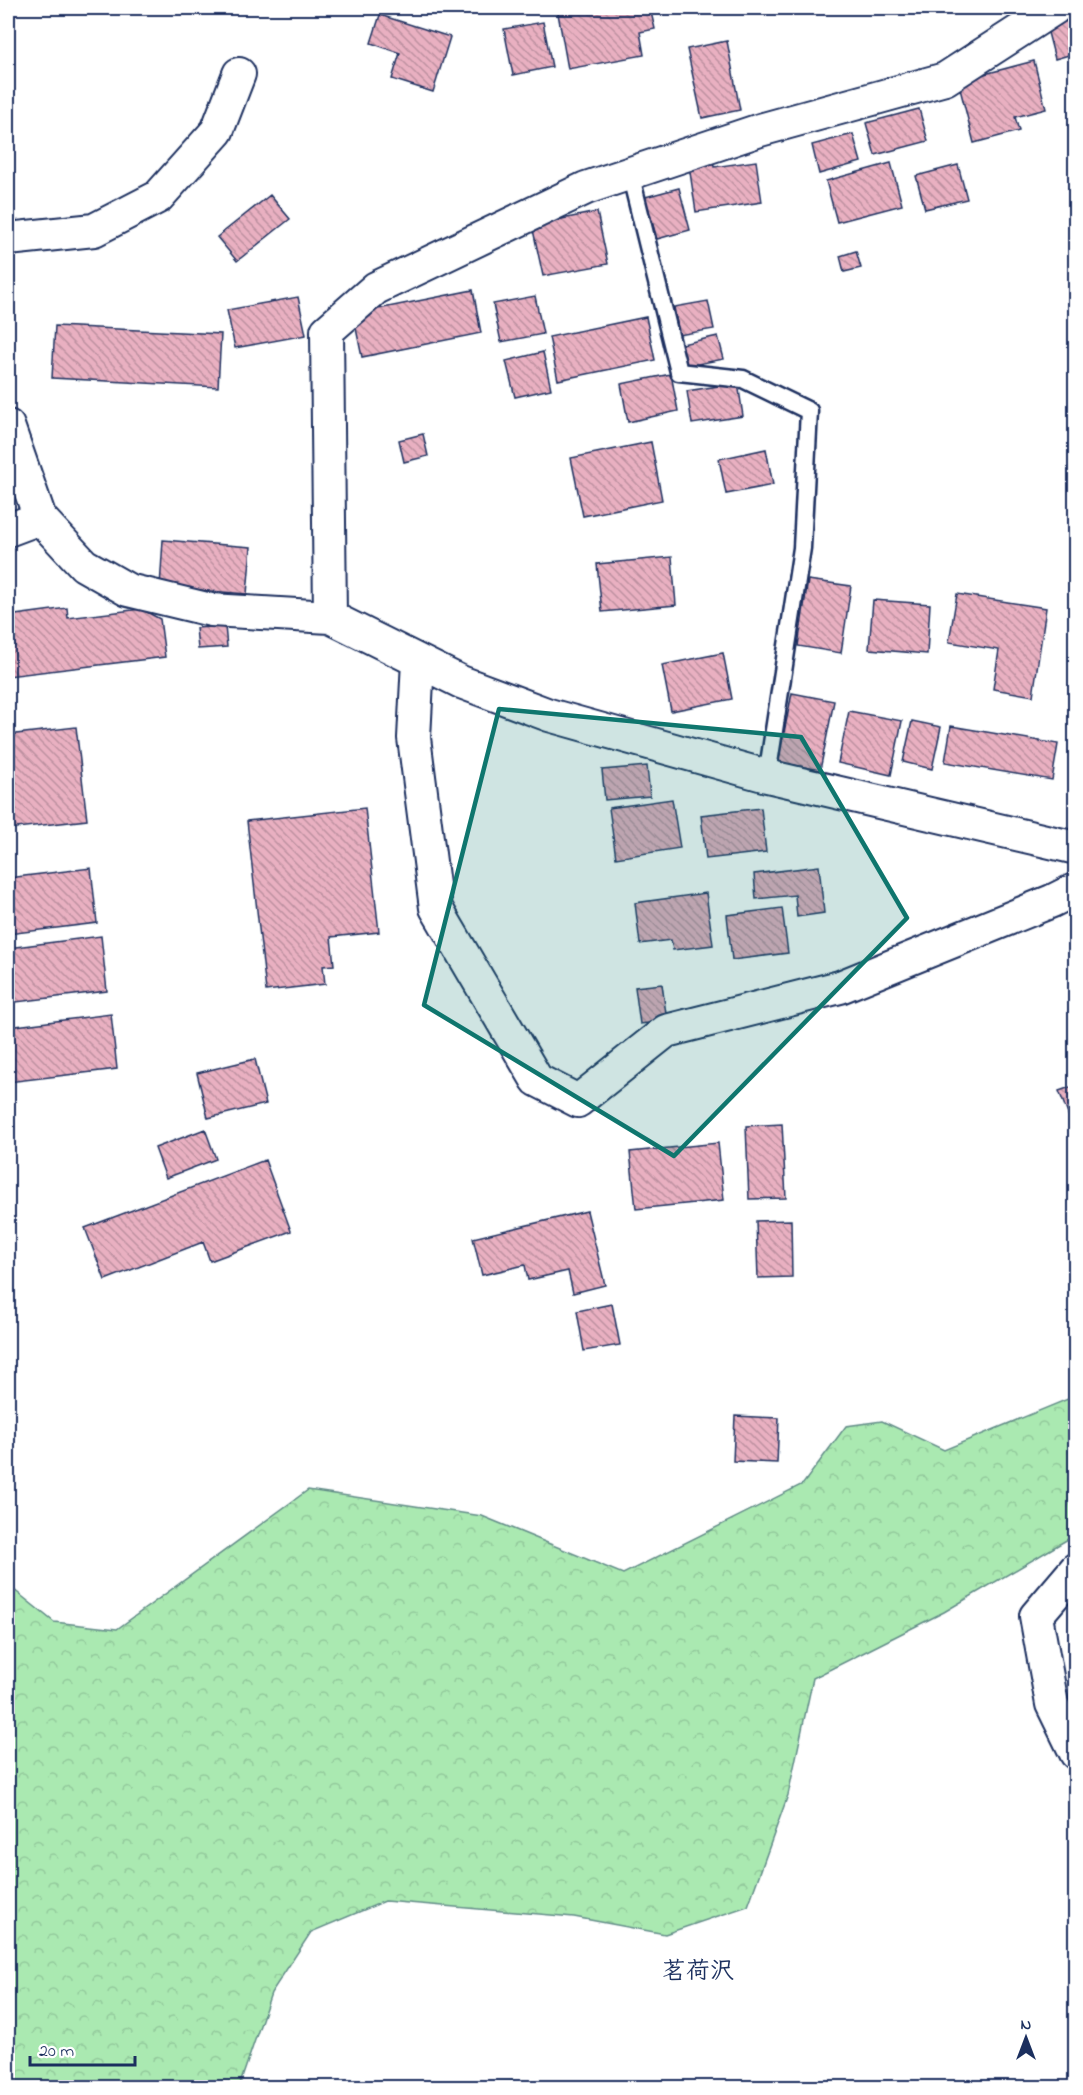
<svg xmlns="http://www.w3.org/2000/svg" width="1083" height="2095" font-family="'Indie Flower','Klee One',sans-serif">
  <defs>
    <pattern id="forest-crowns" width="20" height="18" patternUnits="userSpaceOnUse" patternTransform="scale(1.5)"><rect width="20" height="18" fill="#aae9b1"/><path d="M2 6a3 3 0 1 1 6 0M12 15a3 3 0 1 1 6 0" fill="none" stroke="#92c89b"/></pattern>
    <pattern id="building-back-hatch" width="6" height="6" patternUnits="userSpaceOnUse" patternTransform="scale(1.5)"><rect width="6" height="6" fill="#e9b0c1"/><path d="M-1 5l2 2M0 0l6 6M5-1l2 2" fill="none" stroke="#bc90a0"/></pattern>
  </defs>
  <rect width="100%" height="100%" fill="#fff"/>
  <filter id="ink" filterUnits="userSpaceOnUse"><feTurbulence type="fractalNoise" baseFrequency=".0167" numOctaves="2"/><feDisplacementMap in="SourceGraphic" scale="12" xChannelSelector="R" yChannelSelector="G"/><feConvolveMatrix kernelMatrix="1 2 1 2 8 2 1 2 1" color-interpolation-filters="sRGB"/></filter>
  <g filter="url(#ink)">
    <path fill="url(#forest-crowns)" stroke="#628c88" stroke-width="1.5" d="M 1075,1396 L 1075,1535 L 944,1612 L 813,1678 L 788,1795 L 748,1906 L 665,1934 L 574,1917 L 385,1901 L 311,1932 L 271,1993 L 239,2087 L 8,2087 L 8,1585 L 54,1622 L 117,1629 L 308,1490 L 482,1516 L 623,1574 L 803,1484 L 846,1426 L 882,1421 L 944,1450 Z
      M 528,2081 L 535,2087 L 461,2087 L 472,2082 Z"/>
    <path fill="url(#building-back-hatch)" stroke="#1b2f5e" stroke-width="1.5" d="M 557,8 L 650,8 L 655,29 L 640,32 L 644,55 L 568,69 Z
      M 380,15 L 450,37 L 433,92 L 392,79 L 400,53 L 371,43 Z
      M 1072,17 L 1076,30 L 1076,53 L 1055,59 L 1046,25 Z
      M 543,22 L 552,67 L 513,75 L 504,29 Z
      M 727,41 L 740,110 L 702,118 L 687,49 Z
      M 1034,61 L 1046,109 L 1015,117 L 1019,131 L 974,143 L 958,81 Z
      M 919,109 L 928,141 L 875,155 L 866,123 Z
      M 853,134 L 861,162 L 819,174 L 812,145 Z
      M 713,156 L 714,167 L 756,161 L 762,202 L 696,212 L 688,159 Z
      M 891,163 L 902,205 L 837,222 L 826,181 Z
      M 958,165 L 967,199 L 925,209 L 916,176 Z
      M 679,188 L 690,230 L 657,239 L 645,197 Z
      M 270,195 L 290,219 L 237,261 L 217,237 Z
      M 597,212 L 608,264 L 543,276 L 532,225 Z
      M 856,251 L 861,268 L 844,272 L 840,256 Z
      M 473,290 L 481,333 L 362,357 L 353,314 Z
      M 535,296 L 543,334 L 501,342 L 493,304 Z
      M 298,297 L 306,335 L 235,348 L 227,310 Z
      M 708,301 L 714,329 L 679,335 L 674,307 Z
      M 646,317 L 655,360 L 558,380 L 549,337 Z
      M 55,326 L 221,334 L 218,387 L 52,378 Z
      M 718,336 L 724,359 L 687,366 L 682,344 Z
      M 543,352 L 551,389 L 515,397 L 506,361 Z
      M 671,374 L 678,411 L 628,422 L 621,384 Z
      M 738,383 L 743,416 L 692,424 L 687,391 Z
      M 423,434 L 428,456 L 404,462 L 399,440 Z
      M 651,442 L 662,500 L 583,516 L 571,458 Z
      M 766,449 L 773,485 L 726,494 L 719,459 Z
      M 163,540 L 251,547 L 247,594 L 160,587 Z
      M 672,557 L 676,605 L 602,612 L 597,564 Z
      M 808,580 L 851,586 L 841,653 L 798,646 Z
      M 957,594 L 1046,608 L 1033,696 L 993,689 L 999,650 L 949,642 Z
      M 873,600 L 930,604 L 927,654 L 869,649 Z
      M 67,608 L 68,618 L 141,609 L 160,619 L 165,657 L 8,676 L 8,616 Z
      M 225,626 L 227,647 L 198,649 L 196,628 Z
      M 723,653 L 732,699 L 671,711 L 662,665 Z
      M 792,693 L 834,701 L 820,770 L 778,762 Z
      M 849,711 L 902,721 L 891,775 L 838,763 Z
      M 912,721 L 941,727 L 932,769 L 903,762 Z
      M 951,726 L 1058,744 L 1052,780 L 945,762 Z
      M 76,727 L 87,820 L 8,829 L 8,735 Z
      M 647,766 L 650,796 L 605,800 L 602,770 Z
      M 672,799 L 680,848 L 616,858 L 609,808 Z
      M 365,808 L 379,932 L 331,937 L 334,965 L 323,966 L 325,984 L 266,991 L 247,821 Z
      M 761,808 L 766,852 L 706,859 L 701,815 Z
      M 819,866 L 824,913 L 797,917 L 795,895 L 756,899 L 754,874 Z
      M 91,868 L 97,923 L 8,934 L 8,878 Z
      M 706,893 L 713,945 L 673,950 L 671,940 L 640,944 L 635,903 Z
      M 782,908 L 788,953 L 732,960 L 727,915 Z
      M 101,936 L 107,991 L 8,1003 L 8,948 Z
      M 662,984 L 667,1021 L 640,1024 L 635,987 Z
      M 111,1014 L 117,1069 L 8,1082 L 8,1027 Z
      M 255,1059 L 266,1104 L 208,1118 L 197,1073 Z
      M 1076,1085 L 1076,1135 L 1059,1091 Z
      M 782,1124 L 786,1198 L 749,1199 L 746,1126 Z
      M 205,1129 L 216,1159 L 166,1178 L 155,1148 Z
      M 718,1143 L 724,1200 L 636,1209 L 630,1152 Z
      M 265,1160 L 291,1231 L 210,1261 L 203,1242 L 105,1280 L 85,1228 Z
      M 587,1211 L 605,1285 L 573,1293 L 568,1271 L 528,1280 L 525,1265 L 482,1275 L 473,1238 Z
      M 791,1220 L 792,1277 L 758,1278 L 756,1221 Z
      M 612,1304 L 620,1345 L 584,1351 L 577,1311 Z
      M 735,1416 L 779,1418 L 777,1463 L 733,1461 Z"/>
    <g fill="none" stroke-linecap="round" stroke-linejoin="round">
      <defs>
        <path id="service" d="M 630,173 L 679,372 L 743,379 L 809,411 L 802,548 L 767,776"/>
        <path id="minor" d="M 8,239 L 94,230 L 158,197 L 217,131 L 239,74
          M 8,426 L 40,518
          M 8,530 L 40,518 L 84,565 L 128,590 L 211,610 L 330,617 L 461,682 L 549,715 L 767,776 L 1076,848
          M 330,617 L 327,331 L 376,288 L 586,188 L 760,130 L 945,79 L 1055,8
          M 418,661 L 414,738 L 436,908 L 537,1080 L 578,1101 L 666,1031 L 840,987 L 1052,901 L 1076,889
          M 1076,1569 L 1036,1616 L 1052,1704 L 1076,1753"/>
      </defs>
      <use href="#service" stroke="#1b2f5e" stroke-width="21"/>
      <use href="#minor" stroke="#1b2f5e" stroke-width="36"/>
      <use href="#service" stroke="#fff" stroke-width="16"/>
      <use href="#minor" stroke="#fff" stroke-width="32"/>
    </g>
  </g>
  <path fill="#0f766e" fill-opacity="0.2" stroke="#0f766e" stroke-width="4.5" stroke-linejoin="round" d="M 499,709 L 801,737 L 907,918 L 674,1156 L 424,1005 Z"/>
  <g text-anchor="middle" dominant-baseline="central" stroke-width="5" stroke-linejoin="round" paint-order="stroke">
    <g font-size="24" font-weight="bold" fill="#1b2f5e" stroke="#fff">
      <text x="698" y="1972">茗荷沢</text>
    </g>
  </g>
  <rect width="1083" height="2095" fill="none" stroke="#fff" stroke-width="30"/>
  <rect x="15" y="15" width="1053" height="2065" fill="none" stroke="#1b2f5e" stroke-width="2" filter="url(#ink)"/>
  <g transform="translate(1026 2038)" stroke="#ffffff" stroke-width="4.5" paint-order="stroke">
  <path d="M0-4.5L10 22L0 15L-10 22Z" fill="#1b2f5e"/>
  <text y="-9" font-size="16" font-weight="bold" text-anchor="middle" fill="#1b2f5e">N</text>
  </g>
  <path d="M30 2056v9h105v-9" fill="none" stroke="#1b2f5e" stroke-width="3"/>
  <text x="39" y="2056" font-size="18" fill="#1b2f5e" stroke="#ffffff" stroke-width="4.5" paint-order="stroke">20 m</text>
</svg>
